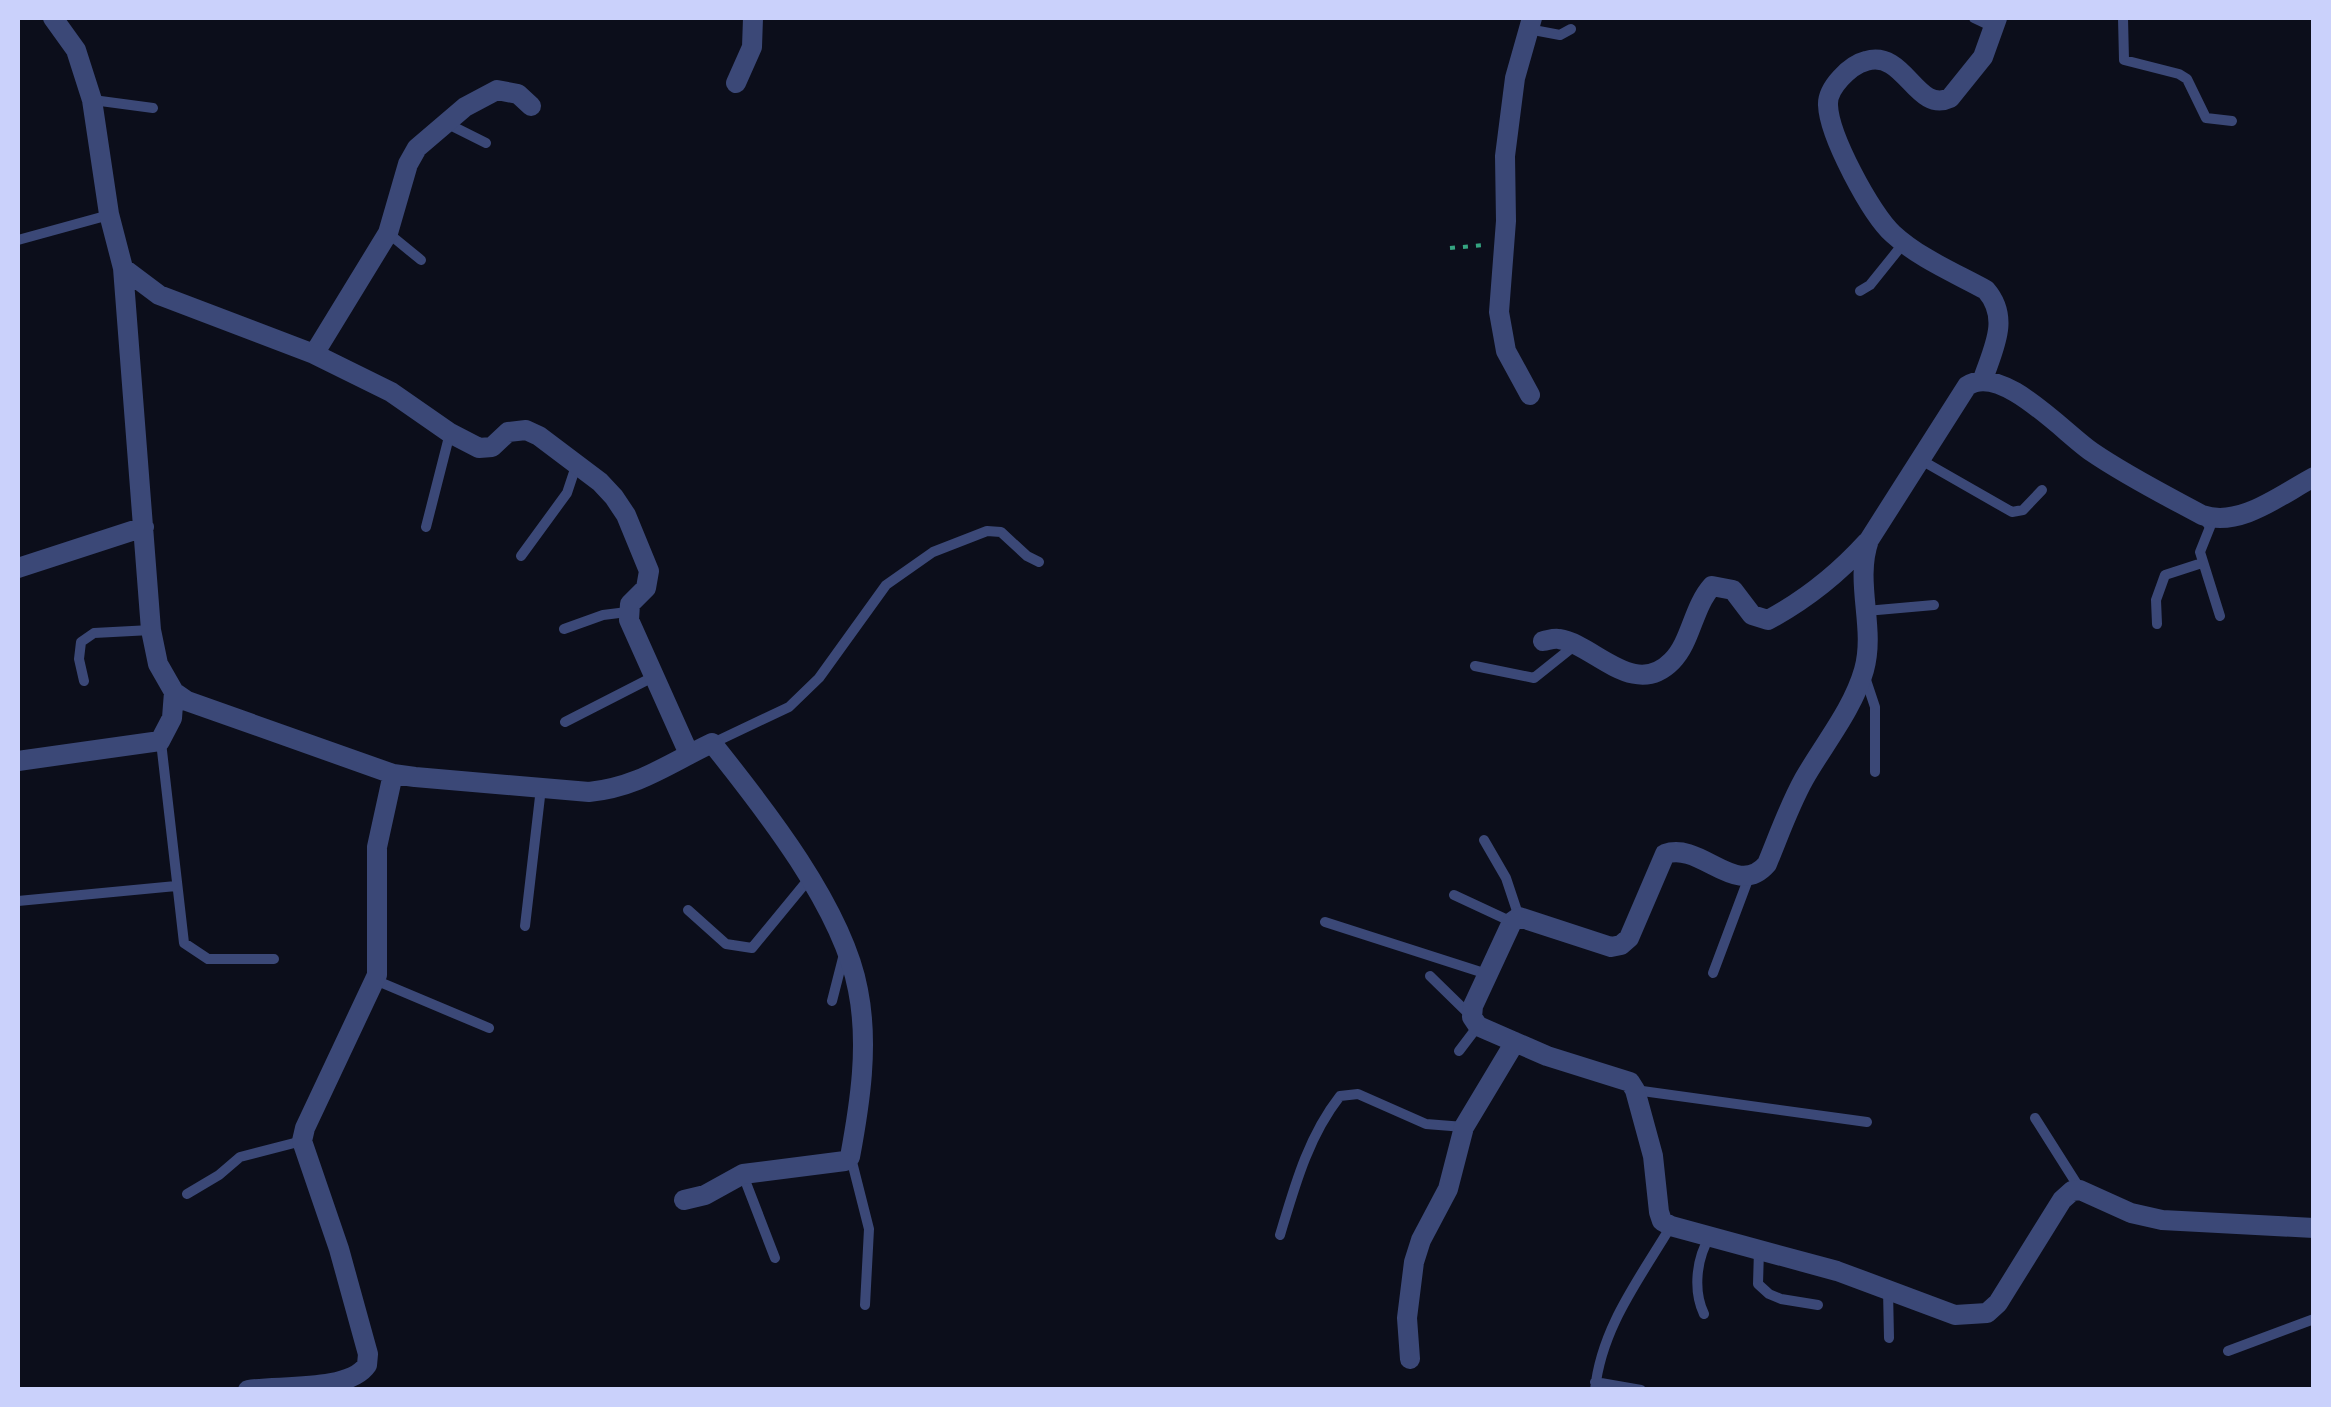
<svg xmlns="http://www.w3.org/2000/svg" width="2331" height="1407" font-family="'Noto Sans',sans-serif">
  <rect width="100%" height="100%" fill="#0c0e1b"/>
  <g fill="none" stroke-linecap="round" stroke-linejoin="round">
    <path stroke="#35a481" stroke-width="4" stroke-dasharray="5 8" stroke-linecap="butt" d="M 1450,248 L 1485,245"/>
    <path stroke="#3b4877" stroke-width="10" d="M 1974,18 L 1993,27
      M 2123,18 L 2124,60 L 2179,74 L 2187,79 L 2206,118 L 2232,121
      M 1528,29 L 1560,35 L 1571,29
      M 93,100 L 153,108
      M 448,124 L 486,143
      M 388,233 L 421,260
      M 18,240 L 109,215
      M 1860,291 L 1870,285 L 1903,244
      M 1921,460 L 2012,512 L 2023,510 L 2042,490
      M 2202,516 L 2210,527 L 2200,552 L 2220,616
      M 426,527 L 450,433
      M 521,556 L 567,493 L 576,466
      M 1866,611 L 1934,605
      M 2157,624 L 2156,600 L 2165,575 L 2202,563
      M 564,629 L 603,615 L 627,612
      M 1475,666 L 1534,678 L 1574,646
      M 1865,677 L 1875,707 L 1875,772
      M 84,681 L 79,659 L 81,642 L 94,633 L 151,630
      M 565,722 L 653,677
      M 161,742 L 184,943 L 208,959 L 274,959
      M 713,743 L 789,707 L 819,678 L 886,585 L 933,552 L 987,531 L 1001,532 L 1027,556 L 1039,562
      M 1484,840 L 1506,878 L 1519,917
      M 1454,895 L 1512,922
      M 18,901 L 176,886
      M 688,910 L 726,944 L 752,948 L 808,880
      M 1325,922 L 1487,974
      M 525,926 L 541,788
      M 1713,973 L 1749,877
      M 1430,976 L 1472,1017
      M 375,980 L 489,1028
      M 832,1001 L 844,954
      M 1459,1051 L 1478,1026
      M 1635,1090 L 1867,1122
      M 2035,1118 L 2080,1189
      M 851,1158 L 869,1229 L 865,1305
      M 743,1175 L 775,1258
      M 187,1194 L 219,1175 L 240,1157 L 302,1141
      M 1280,1235 C 1295,1185 1308,1137 1340,1096 L 1358,1094 L 1426,1124 L 1464,1127
      M 1759,1250 L 1758,1284 L 1769,1294 L 1781,1299 L 1818,1305
      M 1888,1290 L 1889,1338
      M 1704,1314 C 1693,1291 1696,1259 1710,1236
      M 2228,1351 L 2314,1319
      M 1595,1382 L 1641,1390
      M 1595,1390 C 1601,1328 1640,1278 1671,1226"/>
    <path stroke="#3b4877" stroke-width="20" d="M 53,18 L 76,50 L 92,100 L 109,214 L 123,268 L 151,630 L 158,664 L 174,692 L 187,701 L 393,774 L 415,777 L 589,792 C 638,787 668,764 712,743 C 764,808 843,908 858,990 C 869,1045 860,1103 850,1157 L 845,1161 L 743,1174 L 705,1195 L 684,1200
      M 736,83 L 752,47 L 753,18
      M 123,268 L 159,295 L 314,354 L 391,392 L 450,433 L 479,448 L 492,447 L 508,432 L 526,430 L 539,436 L 600,482 L 614,497 L 626,515 L 649,571 L 646,588 L 630,604 L 629,620 L 689,754
      M 314,354 L 388,233 L 408,164 L 417,148 L 465,107 L 497,90 L 518,94 L 531,106
      M 1983,379 C 1994,347 2010,318 1986,290 C 1955,273 1919,258 1893,234 C 1871,214 1829,136 1828,105 C 1827,88 1850,65 1866,61 C 1905,49 1916,114 1950,98 L 1983,57 L 1997,18
      M 1530,395 L 1506,351 L 1499,312 L 1506,221 L 1505,156 L 1515,78 L 1532,18
      M 2314,477 C 2280,495 2240,528 2202,515 C 2165,495 2127,476 2092,452 C 2065,434 2001,362 1967,386 L 1869,540 C 1854,583 1876,627 1864,670 C 1853,709 1824,744 1804,779 C 1789,806 1779,835 1767,864 C 1736,900 1701,841 1665,854 L 1629,938 L 1621,945 L 1611,947 L 1519,917 L 1512,922 L 1473,1006 L 1472,1017 L 1478,1026 L 1547,1056 L 1630,1082 L 1635,1090 L 1653,1156 L 1659,1212 L 1662,1221 L 1671,1226 L 1837,1271 L 1955,1315 L 1987,1313 L 1998,1303 L 2062,1200 L 2072,1191 L 2080,1190 L 2131,1213 L 2162,1220 L 2314,1228
      M 18,568 L 144,527
      M 1543,641 C 1549,640 1554,638 1559,639 C 1594,644 1634,700 1672,661 C 1691,642 1693,607 1712,586 L 1733,590 L 1752,615 L 1768,620 C 1807,599 1837,575 1867,542
      M 18,761 L 160,741 L 172,718 L 174,692
      M 1410,1359 L 1407,1318 L 1414,1262 L 1421,1240 L 1448,1189 L 1464,1127 L 1515,1042
      M 248,1390 C 278,1385 349,1392 367,1365 L 368,1354 L 339,1249 L 302,1141 L 305,1128 L 377,975 L 377,847 L 393,774"/>
  </g>
  <rect width="2331" height="1407" fill="none" stroke="#cad1fb" stroke-width="40"/>
</svg>
